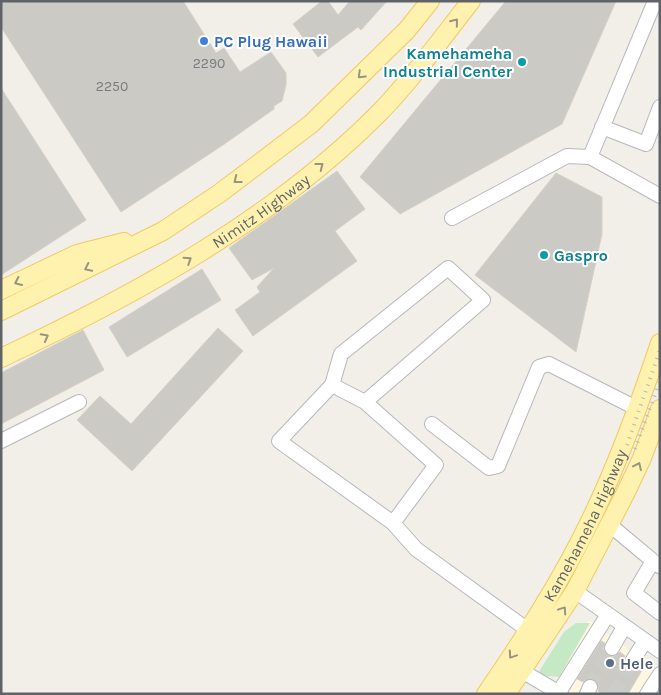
<svg xmlns="http://www.w3.org/2000/svg" width="661" height="695" font-family="Karla,sans-serif">
  <rect width="100%" height="100%" fill="#f1efe8"/>
  <path fill="#fef7e0" d="M 589,620 L 660,672 L 660,694 L 549,694 Z"/>
  <path fill="#c5e8c5" d="M 576,623 L 590,623 L 559,677 L 539,675 L 540,670 L 564,632 Z"/>
  <path fill="#cccac5" stroke="#d6d1c6" d="M 1,1 L 183,1 L 216,53 L 224,48 L 240,72 L 271,52 L 286,73 L 286,85 L 282,101 L 274,106 L 274,109 L 223,145 L 121,212 L 1,27 Z
    M 322,1 L 328,1 L 338,15 L 350,1 L 387,1 L 361,30 L 358,27 L 318,57 L 293,24 Z
    M 506,1 L 616,1 L 562,124 L 400,214 L 360,177 Z
    M 1,88 L 86,220 L 1,275 Z
    M 337,171 L 365,209 L 335,231 L 357,261 L 253,336 L 235,310 L 260,292 L 257,287 L 274,268 L 252,280 L 229,248 Z
    M 556,173 L 602,197 L 602,234 L 576,352 L 475,275 Z
    M 202,269 L 221,300 L 127,357 L 109,327 Z
    M 218,328 L 243,351 L 132,471 L 77,420 L 100,396 L 131,424 Z
    M 83,330 L 104,370 L 1,424 L 1,373 Z
    M 601,641 L 605,643 L 603,649 L 607,655 L 613,657 L 620,652 L 625,656 L 625,664 L 629,668 L 637,668 L 640,665 L 644,667 L 628,694 L 602,694 L 598,691 L 599,685 L 594,679 L 588,678 L 583,682 L 577,679 Z"/>
  <g fill="none" stroke-linecap="round" stroke-linejoin="round">
    <path stroke="#ccccc8" stroke-width="14" stroke-dasharray="14 7" stroke-linecap="butt" d="M 590,687 L 612,648
      M 614,694 L 633,660"/>
    <defs>
      <path id="minor" d="M 602,127 L 646,144 L 660,107
        M 590,157 L 655,1
        M 452,218 L 567,156 L 590,157 L 660,196
        M 332,385 L 279,441 L 393,523
        M 365,402 L 332,385 L 341,354 L 448,268 L 483,300 L 365,402 L 436,465 L 393,523 L 416,549 L 536,636
        M 432,424 L 489,468 L 498,466 L 539,367 L 549,364 L 638,409
        M 1,441 L 79,402
        M 610,525 L 659,566
        M 653,561 L 634,593 L 660,613
        M 575,591 L 660,651
        M 612,648 L 624,627
        M 633,660 L 645,641
        M 522,671 L 561,694
        M 559,692 L 607,616
        M 587,694 L 590,687
        M 647,694 L 660,674"/>
      <g id="major">
        <path d="M 1,290 L 77,254 L 124,242"/>
        <path d="M 1,311 L 163,231 L 220,193 L 311,124 L 407,30 L 430,1"/>
        <path id="s1" d="M 1,358 C 137,294 273,220 380,112 C 413,78 442,38 471,1"/>
        <path id="s2" d="M 486,694 C 525,637 562,580 592,517 C 619,461 640,403 660,343"/>
        <path d="M 506,694 L 575,591 L 626,492 L 642,458 L 660,409"/>
      </g>
    </defs>
    <use href="#minor" stroke="#b5b8bc" stroke-width="16"/>
    <use href="#major" stroke="#f2c960" stroke-width="20"/>
    <use href="#minor" stroke="#fff" stroke-width="14"/>
    <use href="#major" stroke="#fff2af" stroke-width="18"/>
    <path stroke="#b6b7b8" stroke-width="4" stroke-dasharray="1 6" stroke-linecap="butt" d="M 627,445 L 660,350
      M 635,449 L 660,381"/>
  </g>
  <defs><path id="oneway-chevron" d="M-2-3.5L2.5 0L-2 3.5" fill="none" stroke-width="1.6" stroke-linecap="round" stroke-linejoin="round" transform="scale(1.25)"/></defs>
  <g stroke="#979581">
    <use href="#oneway-chevron" transform="translate(455 22) rotate(-51)"/>
    <use href="#oneway-chevron" transform="translate(361 75) rotate(136)"/>
    <use href="#oneway-chevron" transform="translate(320 166) rotate(-38)"/>
    <use href="#oneway-chevron" transform="translate(237 180) rotate(142)"/>
    <use href="#oneway-chevron" transform="translate(188 260) rotate(-33)"/>
    <use href="#oneway-chevron" transform="translate(88 268) rotate(154)"/>
    <use href="#oneway-chevron" transform="translate(18 282) rotate(155)"/>
    <use href="#oneway-chevron" transform="translate(45 337) rotate(-28)"/>
    <use href="#oneway-chevron" transform="translate(638 466) rotate(-65)"/>
    <use href="#oneway-chevron" transform="translate(563 610) rotate(-56)"/>
    <use href="#oneway-chevron" transform="translate(512 655) rotate(124)"/>
  </g>
  <circle fill="#3f7fe0" stroke="#fff" stroke-width="2" cx="204" cy="41" r="5"/>
  <g fill="#0f9aa8" stroke="#fff" stroke-width="2">
    <circle cx="522" cy="62" r="5"/>
    <circle cx="544" cy="255" r="5"/>
  </g>
  <circle fill="#5c6f8a" stroke="#fff" stroke-width="2" cx="610" cy="663" r="5"/>
  <g text-anchor="middle" dominant-baseline="central" stroke-width="4" stroke-linejoin="round" paint-order="stroke">
    <g font-size="14" fill="#7a7d7f">
      <text x="209" y="63">2290</text>
      <text x="112" y="86">2250</text>
    </g>
    <g font-size="16" font-weight="bold" fill="#366cbe" stroke="#fff" text-anchor="start">
      <text x="214" y="41">PC Plug Hawaii</text>
    </g>
    <g font-size="16" font-weight="bold" fill="#0d838f" stroke="#fff" text-anchor="end">
      <text x="512" y="53">Kamehameha<tspan x="512" dy="18">Industrial Center</tspan></text>
      <text x="554" y="255" text-anchor="start">Gaspro</text>
    </g>
    <g font-size="16" fill="#5f6368" stroke="#fff">
      <text stroke="none"><textPath href="#s1" startOffset="299">Nimitz Highway</textPath></text>
      <text stroke="none"><textPath href="#s2" startOffset="196">Kamehameha Highway</textPath></text>
    </g>
    <g font-size="16" font-weight="bold" fill="#4e5e75" stroke="#fff" text-anchor="start">
      <text x="620" y="663">Hele</text>
    </g>
  </g>
  <rect width="661" height="695" fill="none" stroke="#5f6368" stroke-width="5"/>
</svg>
